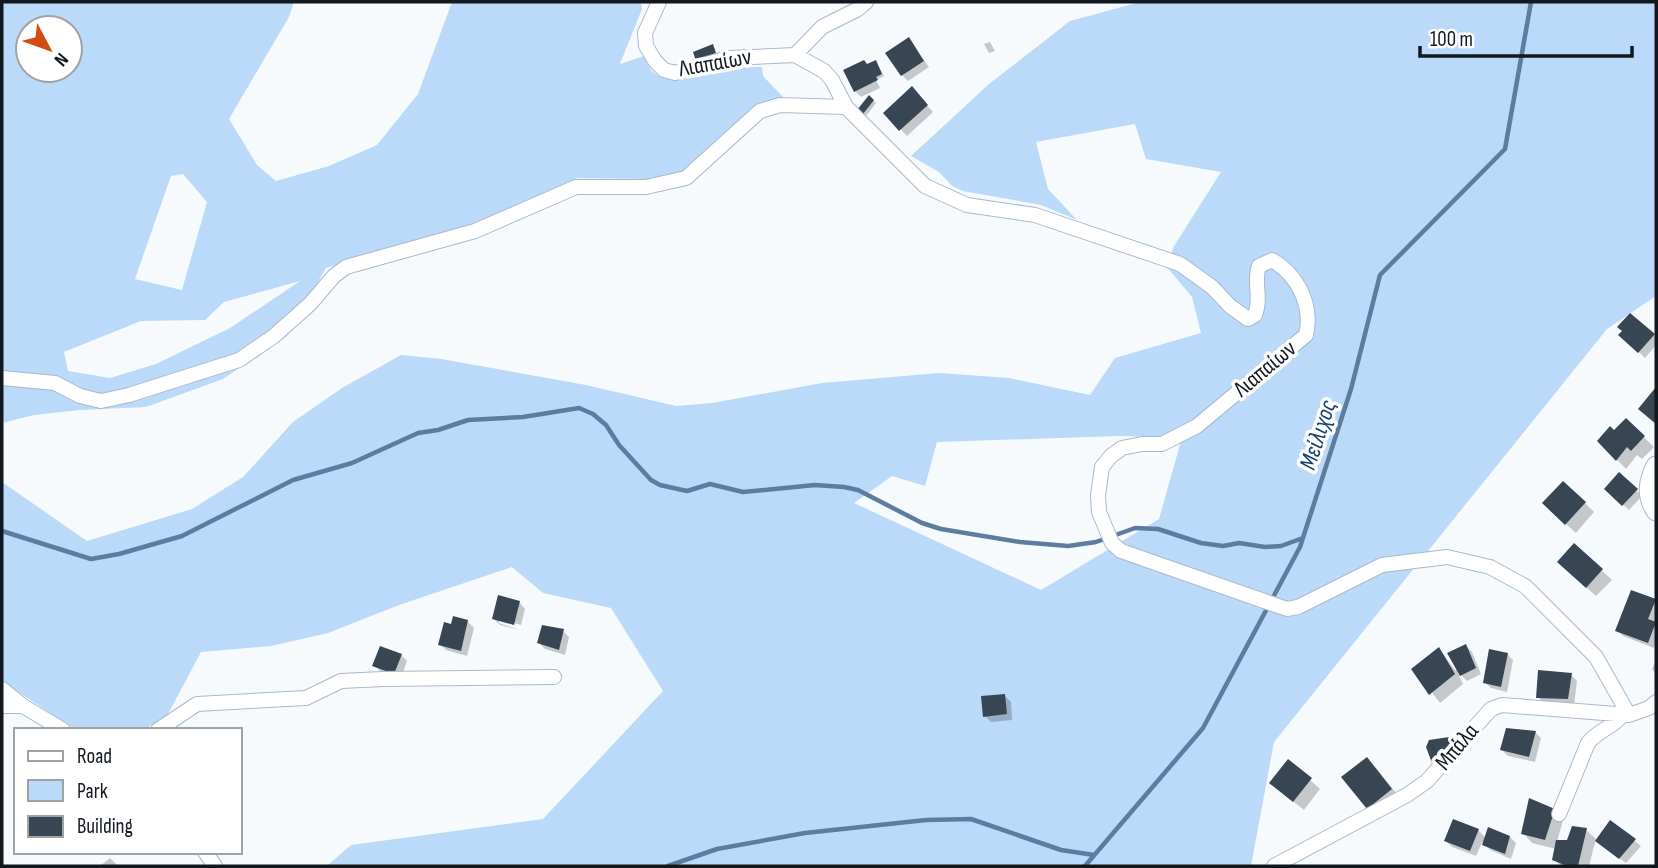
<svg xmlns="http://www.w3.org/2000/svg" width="1658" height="868" font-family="'Sofia Sans Condensed',sans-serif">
  <rect width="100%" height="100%" fill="#f7fafd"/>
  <path fill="#bbd9f8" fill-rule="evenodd" d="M 2,2 L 294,2 L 289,17 L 229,119 L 257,165 L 276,181 L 329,166 L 377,145 L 418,94 L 452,2 L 641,2 L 642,9 L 620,64 L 644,56 C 656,98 705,72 734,68 C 743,67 753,67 762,67 L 763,76 L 783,97 L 760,103 L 682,173 L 650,179 L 577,178 L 472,225 L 326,268 L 287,336 L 223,379 L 146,407 L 80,410 L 34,415 L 2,423 ZM 28,28 L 70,28 L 70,70 L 28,70 ZM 183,174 L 207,202 L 182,290 L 135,279 L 171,176 ZM 300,281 L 230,328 L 156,364 L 110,378 L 68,371 L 64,352 L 141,321 L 205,320 L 224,302 Z
    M 1140,2 L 1656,2 L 1656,296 L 1607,329 L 1274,742 L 1251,866 L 327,866 L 351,845 L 543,819 L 663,691 L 611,608 L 543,593 L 512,567 L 399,605 L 328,633 L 271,646 L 201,652 L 167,716 L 143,730 L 74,729 L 2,681 L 2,482 L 87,541 L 192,509 L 243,477 L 293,422 L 342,388 L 401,355 L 441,359 L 586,385 L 676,406 L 712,403 L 822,383 L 939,373 L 1009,378 L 1090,395 L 1115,358 L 1201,333 L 1192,297 L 1166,266 L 1174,246 L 1221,172 L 1146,159 L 1135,124 L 1036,142 L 1048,189 L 1077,220 L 1041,205 L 963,191 L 952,186 L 939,172 L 911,156 L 989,84 L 1070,21 ZM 1185,427 L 1159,519 L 1041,590 L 854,503 L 892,476 L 925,486 L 937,442 L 1119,436 L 1163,437 Z"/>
  <path fill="#0003" d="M 909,40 L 929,67 L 908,81 L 902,75 Z
    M 990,42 L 995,51 L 989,53 L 984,44 Z
    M 876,62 L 884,76 L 876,80 L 880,88 L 861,97 L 855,91 L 868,66 Z
    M 912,89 L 933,112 L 907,136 L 885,113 Z
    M 869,97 L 876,103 L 866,116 L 859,110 Z
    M 1631,316 L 1656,337 L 1656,345 L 1645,358 L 1621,335 Z
    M 1626,420 L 1654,447 L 1642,459 L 1637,455 L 1626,469 L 1599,441 L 1615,433 Z
    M 1619,474 L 1642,496 L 1629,510 L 1606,489 Z
    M 1585,503 L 1594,512 L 1576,533 L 1554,513 Z
    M 1575,545 L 1612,580 L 1596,596 L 1569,572 Z
    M 1655,601 L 1656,642 L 1654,648 L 1623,636 L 1617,630 Z
    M 519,602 L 525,609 L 521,625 L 499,619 L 499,623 L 520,630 L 500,625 L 494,619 Z
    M 468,622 L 474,628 L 467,656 L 446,650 L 440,644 Z
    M 563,631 L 569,637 L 565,655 L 545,649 L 539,643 Z
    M 1466,646 L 1472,652 L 1481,674 L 1467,681 L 1457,671 L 1463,684 L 1440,703 L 1414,669 L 1439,649 L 1455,670 L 1458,669 Z
    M 1507,654 L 1513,660 L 1507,692 L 1491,688 L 1485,682 Z
    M 401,655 L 407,661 L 401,678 L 380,671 L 374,665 Z
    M 1656,660 L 1656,674 L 1652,669 Z
    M 1571,675 L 1577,681 L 1574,705 L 1544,703 L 1538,697 Z
    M 1005,696 L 1011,702 L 1012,720 L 991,722 L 985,716 Z
    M 1535,732 L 1541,738 L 1535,762 L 1508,756 L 1502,750 Z
    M 1367,759 L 1376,768 L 1401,799 L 1368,808 Z
    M 1289,761 L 1320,789 L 1304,810 L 1281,792 Z
    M 1554,810 L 1563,820 L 1557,842 L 1569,842 L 1586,830 L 1596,839 L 1589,866 L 1561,866 L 1554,859 L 1556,849 L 1532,843 L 1523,833 Z
    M 1610,822 L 1641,846 L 1626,863 L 1603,846 Z
    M 1478,830 L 1486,838 L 1510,837 L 1516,843 L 1511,859 L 1490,850 L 1482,842 L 1476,856 L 1452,847 L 1446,841 Z
    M 110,858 L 118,866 L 100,866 Z"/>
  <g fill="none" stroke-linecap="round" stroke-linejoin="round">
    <path stroke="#5c7d9f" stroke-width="4.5" d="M 2,531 L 91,559 L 119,554 L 182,536 L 293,480 L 352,463 L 418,433 L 438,430 L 468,420 L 523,417 L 579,408 L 593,414 L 606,425 L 619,445 L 651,480 L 660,485 L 687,491 L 710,484 L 743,492 L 815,485 L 844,487 L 858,490 L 922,523 L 941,529 L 1020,542 L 1068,546 L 1096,542 L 1135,528 L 1158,529 L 1201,543 L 1223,546 L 1239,543 L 1265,547 L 1281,546 L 1303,538
      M 668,866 L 717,849 L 805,833 L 926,820 L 971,819 L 1061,850 L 1094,855
      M 1085,866 L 1203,728 L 1300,547 L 1351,389 L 1380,275 L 1505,149 L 1531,2"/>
  </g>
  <path fill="#384553" d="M 909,37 L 924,61 L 901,76 L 885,53 Z
    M 713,44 L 716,53 L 696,61 L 693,52 Z
    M 864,60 L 867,64 L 876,60 L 882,74 L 876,77 L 878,80 L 854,92 L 843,70 Z
    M 912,86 L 928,105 L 899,131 L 883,113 Z
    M 869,95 L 874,100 L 863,114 L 857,110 Z
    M 1630,313 L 1655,334 L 1638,353 L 1618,335 L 1622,331 L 1617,327 Z
    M 1656,387 L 1656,424 L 1638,409 Z
    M 1626,418 L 1645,436 L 1631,451 L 1627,447 L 1616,461 L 1597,441 L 1610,426 L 1614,430 Z
    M 1619,472 L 1638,489 L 1622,506 L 1604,489 Z
    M 1563,481 L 1586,502 L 1565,525 L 1542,503 Z
    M 1574,543 L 1603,569 L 1586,588 L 1557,562 Z
    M 1631,590 L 1656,599 L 1648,619 L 1656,622 L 1648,643 L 1615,631 Z
    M 498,595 L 520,601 L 514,625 L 492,619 Z
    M 453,616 L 468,620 L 461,651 L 438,645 L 444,622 L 451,624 Z
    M 542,625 L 564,629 L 559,650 L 537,643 Z
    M 1466,644 L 1476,668 L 1460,676 L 1447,653 Z
    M 380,646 L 402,654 L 394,674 L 372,666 Z
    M 1439,647 L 1455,674 L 1429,695 L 1411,669 Z
    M 1489,649 L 1508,653 L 1501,687 L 1483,683 Z
    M 1538,670 L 1572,673 L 1568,699 L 1536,698 Z
    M 1005,694 L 1007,714 L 983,717 L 981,696 Z
    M 1506,728 L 1536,731 L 1529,757 L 1500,750 Z
    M 1456,736 L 1458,743 L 1433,766 L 1426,747 L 1429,740 Z
    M 1367,757 L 1392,789 L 1367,809 L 1341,777 Z
    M 1288,759 L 1312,778 L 1293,802 L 1269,783 Z
    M 1529,798 L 1555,809 L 1545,840 L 1521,834 Z
    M 1453,819 L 1479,829 L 1470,851 L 1444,841 Z
    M 1610,820 L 1636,839 L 1619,859 L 1595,841 Z
    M 1572,826 L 1587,828 L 1578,866 L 1567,866 L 1552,860 L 1556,840 L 1567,840 Z
    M 1488,827 L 1510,836 L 1505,854 L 1482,845 Z"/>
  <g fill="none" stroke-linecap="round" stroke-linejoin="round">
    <defs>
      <path id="street" d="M 659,2 L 645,33 L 646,46 L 655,61 L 664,70 L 675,73 L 728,58 L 795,55 L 824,71 L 832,80 L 846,107 L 925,186 L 967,205 L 1035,215 L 1180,264 L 1212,287 L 1230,306 L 1248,319 L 1255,315 C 1262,298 1253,282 1259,266 L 1272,260 C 1298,275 1313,306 1306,335 L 1197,426 L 1162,444 L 1142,444 L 1122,448 L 1111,456 L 1102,467 L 1098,495 L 1099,512 L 1112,543 L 1121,551 L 1287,609 L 1298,607 L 1382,565 L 1447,557 L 1490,567 L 1525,586 L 1596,657 L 1629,715
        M 795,55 L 822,27 L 858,9 L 866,2
        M 2,378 L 55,383 L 80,396 L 101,401 L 129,395 L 239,360 L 274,336 L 310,304 L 334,276 L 346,267 L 475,231 L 576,187 L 646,187 L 686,178 L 760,111 L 780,105 L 846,107
        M 2,689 L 23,706 L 63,730
        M 2,706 L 23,706
        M 158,730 L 197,704 L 306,698 L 341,681 L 383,679 L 554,677
        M 1559,814 L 1588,743 C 1598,730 1614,727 1622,715
        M 205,852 L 215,866
        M 1274,866 L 1407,795 L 1427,781 L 1491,709 L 1502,705 L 1629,715 L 1649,708 L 1656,702"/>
      <path id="secondary" d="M 1656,466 C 1648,482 1646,495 1656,511"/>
    </defs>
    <use href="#street" stroke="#a9b9ca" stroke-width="16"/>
    <use href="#secondary" stroke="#a9b9ca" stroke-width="21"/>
    <use href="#street" stroke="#fff" stroke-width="14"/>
    <use href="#secondary" stroke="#fff" stroke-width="19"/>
  </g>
  <g text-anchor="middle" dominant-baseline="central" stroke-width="7" stroke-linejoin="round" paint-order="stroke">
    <g font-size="23" fill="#12181e" stroke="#fff">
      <text transform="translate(715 63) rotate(-10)">Λιαπαίων</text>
      <text transform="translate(1265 369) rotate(-40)">Λιαπαίων</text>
      <text transform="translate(1457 747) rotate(-50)">Μπάλα</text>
    </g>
    <g font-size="24" font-style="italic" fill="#12426e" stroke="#fff">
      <text transform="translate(1318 435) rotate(-72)">Μείλιχος</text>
    </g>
  </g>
  <rect width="1658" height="868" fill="none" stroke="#12181e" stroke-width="7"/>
  <rect x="14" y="728" width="228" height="126" fill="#ffffff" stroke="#a0a3a5" stroke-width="2"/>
  <rect x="28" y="751" width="35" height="10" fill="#ffffff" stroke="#a0a3a5" stroke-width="2"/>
  <text x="77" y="763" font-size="21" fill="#12181e">Road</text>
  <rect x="28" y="780" width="35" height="21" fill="#bbd9f8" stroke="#a0a3a5" stroke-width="2"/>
  <text x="77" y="798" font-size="21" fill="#12181e">Park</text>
  <rect x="28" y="816" width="35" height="21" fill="#384553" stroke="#a0a3a5" stroke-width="2"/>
  <text x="77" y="833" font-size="21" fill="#12181e">Building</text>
  <g transform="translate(49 49) rotate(131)"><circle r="33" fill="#ffffff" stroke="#a0a3a5" stroke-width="2"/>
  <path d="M0-5L12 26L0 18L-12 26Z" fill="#d14c10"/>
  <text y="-10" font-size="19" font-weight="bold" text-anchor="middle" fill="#12181e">N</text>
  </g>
  <path d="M1420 46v10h212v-10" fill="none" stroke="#12181e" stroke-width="3.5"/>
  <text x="1430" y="46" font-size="21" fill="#12181e" stroke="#ffffff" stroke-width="5" paint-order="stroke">100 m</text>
</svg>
